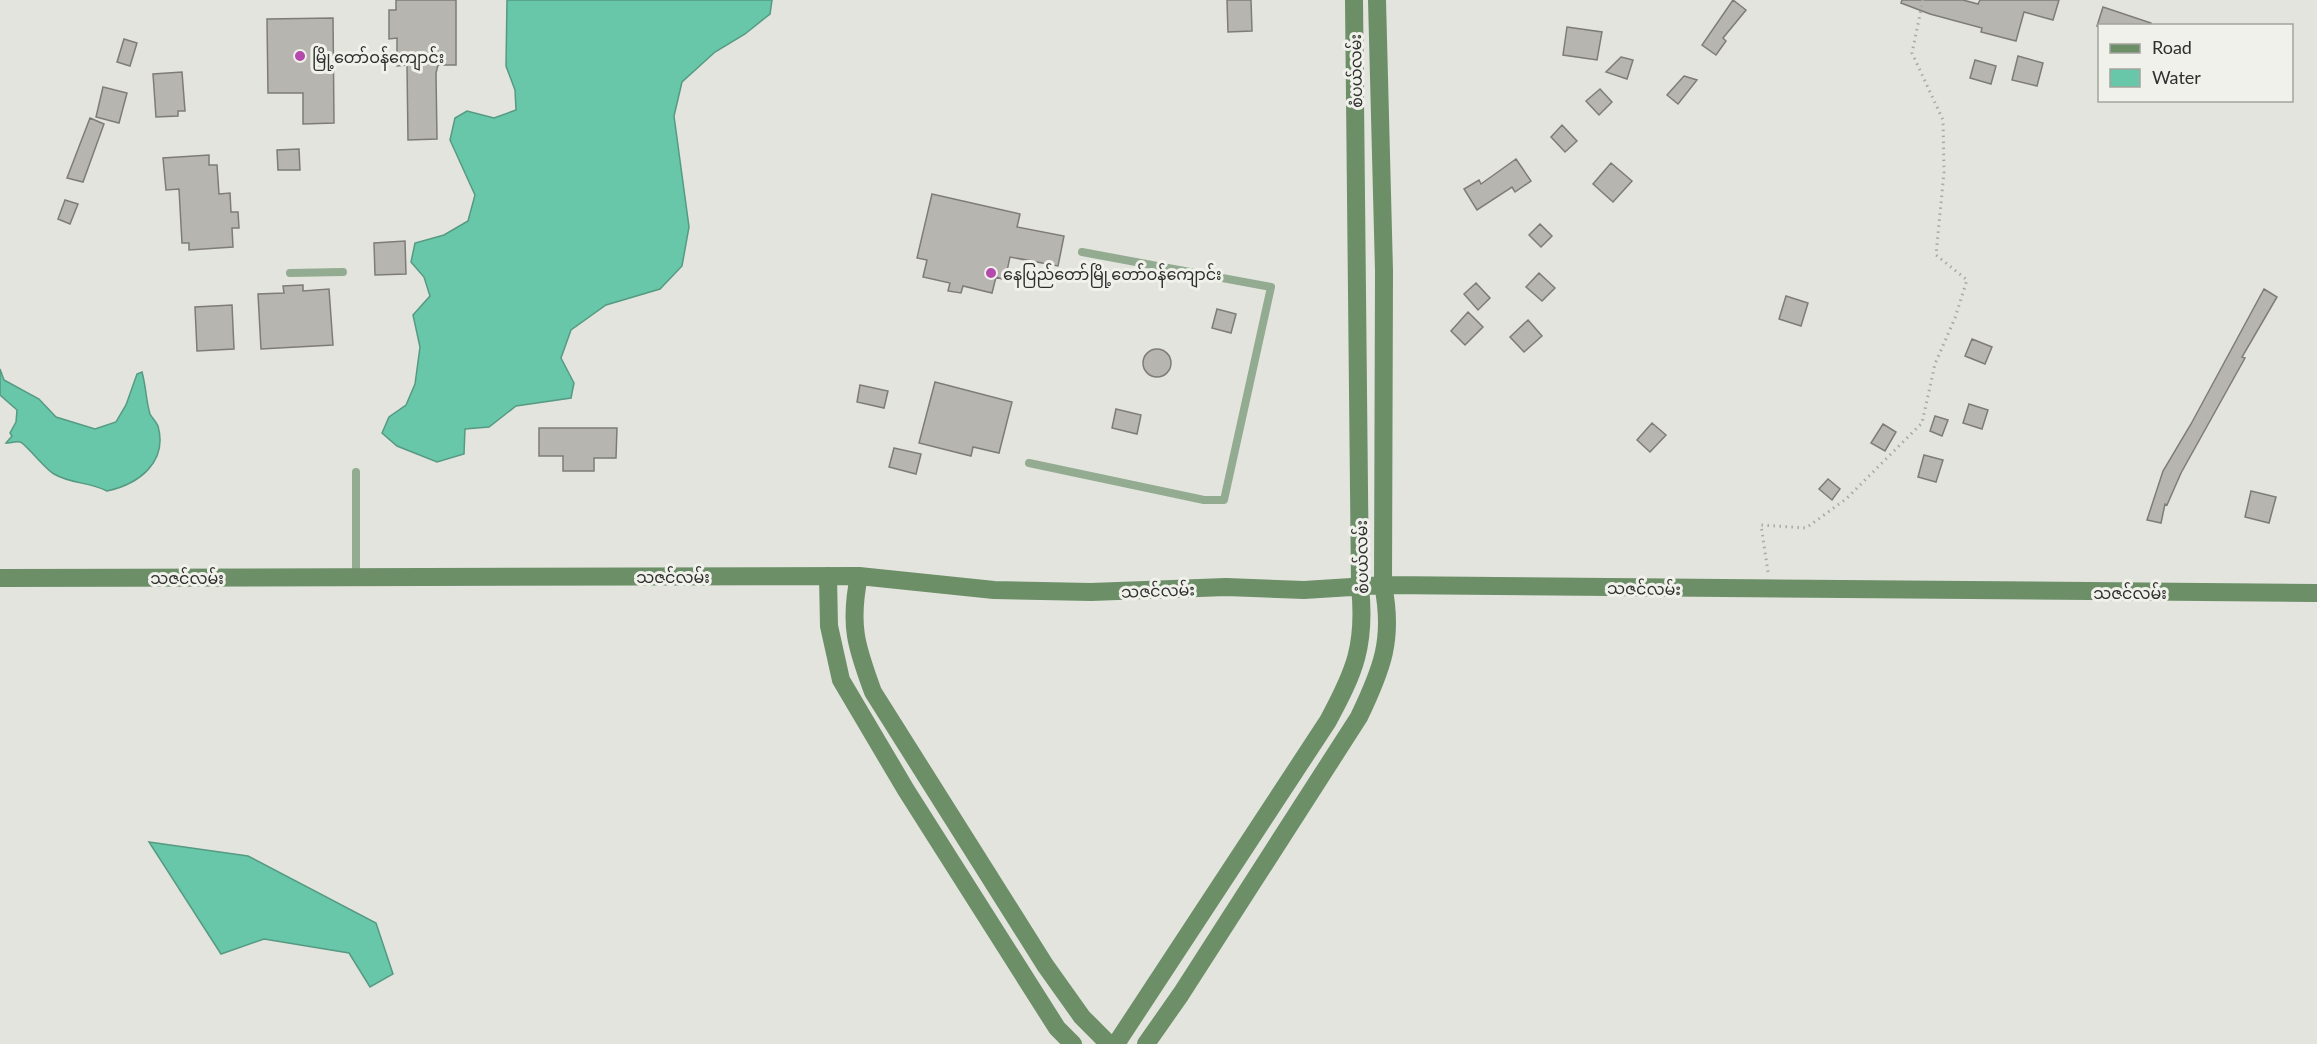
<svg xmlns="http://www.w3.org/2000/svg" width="2317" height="1044" font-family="Lato,'Noto Sans Myanmar',sans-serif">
  <rect width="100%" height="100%" fill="#e3e4de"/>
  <path fill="#67c7a8" stroke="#569a83" stroke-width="1.5" d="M 507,0 L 772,0 L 770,14 L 745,34 L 715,52 L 682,82 L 674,116 L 689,227 L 682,266 L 660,289 L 606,305 L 571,330 L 561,358 L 574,383 L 571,398 L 516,406 L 489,427 L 465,429 L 464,454 L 437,462 L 397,446 L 382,433 L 389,417 L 406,405 L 415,384 L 420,347 L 413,315 L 430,296 L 424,277 L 411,262 L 415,243 L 444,235 L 468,221 L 475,195 L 450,140 L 455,118 L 467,111 L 494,118 L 516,110 L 515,90 L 506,66 Z
    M 0,369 L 4,380 L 39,399 L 56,417 L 95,429 L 116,422 L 126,405 L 137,374 L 142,372 C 146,386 146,401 150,414 C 152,418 156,421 158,426 C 168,462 139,484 107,491 C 90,482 71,484 54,474 C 44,468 25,443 20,442 C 16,441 10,443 6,443 L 12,436 L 10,433 L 16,422 L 17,410 L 0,395 Z
    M 149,842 L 248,856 L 376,923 L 393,974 L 370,987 L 349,953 L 264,939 L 221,954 Z"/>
  <path fill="#b7b5b0" stroke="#7e7c78" stroke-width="1.5" d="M 396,0 L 456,0 L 456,65 L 438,65 L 436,73 L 437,139 L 408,140 L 407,65 L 397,66 L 397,38 L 389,39 L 389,10 L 396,10 Z
    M 1227,0 L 1251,0 L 1252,31 L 1228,32 Z
    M 1733,0 L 1746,10 L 1723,38 L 1726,41 L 1716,55 L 1702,45 Z
    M 1902,0 L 1963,0 L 1978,4 L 1980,0 L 2059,0 L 2053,20 L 2024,12 L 2016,41 L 1981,32 L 1982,28 L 1930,14 L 1901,3 Z
    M 2103,7 L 2151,23 L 2151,26 L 2097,26 Z
    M 333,18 L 334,123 L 303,124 L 303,93 L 268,93 L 267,19 Z
    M 1567,27 L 1602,32 L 1597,60 L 1563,55 Z
    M 124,39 L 137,43 L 130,66 L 117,62 Z
    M 2018,56 L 2043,63 L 2037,86 L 2012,80 Z
    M 1621,57 L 1633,60 L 1627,79 L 1606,72 Z
    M 1975,60 L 1996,66 L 1991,84 L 1970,78 Z
    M 182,72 L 185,111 L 178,111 L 178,116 L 156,117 L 153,74 Z
    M 1684,76 L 1697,80 L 1678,104 L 1667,95 Z
    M 103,87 L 127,93 L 119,123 L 96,117 Z
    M 1600,89 L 1612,102 L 1599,115 L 1586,101 Z
    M 90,118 L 104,124 L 83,182 L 67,178 Z
    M 1562,125 L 1577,141 L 1565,152 L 1551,137 Z
    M 299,149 L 300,170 L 278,170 L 277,150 Z
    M 209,155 L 209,165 L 217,165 L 219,194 L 230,193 L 231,212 L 238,212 L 239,228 L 232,228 L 233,247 L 189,250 L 189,243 L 182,243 L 179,189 L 166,190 L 163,158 Z
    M 1516,159 L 1531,181 L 1515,192 L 1512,187 L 1477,210 L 1464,189 L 1479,180 L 1481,184 Z
    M 1611,163 L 1632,181 L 1613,202 L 1593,184 Z
    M 932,194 L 1020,214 L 1017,227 L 1064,236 L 1058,266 L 1010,257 L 1005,280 L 996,277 L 992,293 L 963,286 L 961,293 L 948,291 L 950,283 L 923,277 L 927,260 L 917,258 Z
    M 65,200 L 78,204 L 70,224 L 58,219 Z
    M 1540,224 L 1552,236 L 1541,247 L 1529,235 Z
    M 405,241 L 406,274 L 375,275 L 374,243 Z
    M 1539,273 L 1555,288 L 1542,301 L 1526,287 Z
    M 1476,283 L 1490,298 L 1478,310 L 1464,294 Z
    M 303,285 L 303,291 L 329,289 L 333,345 L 261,349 L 258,294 L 284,293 L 283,286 Z
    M 2264,289 L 2277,297 L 2242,357 L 2245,358 L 2181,473 L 2167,505 L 2165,504 L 2161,523 L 2147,520 L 2163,471 L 2191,424 Z
    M 1786,296 L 1808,303 L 1801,326 L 1779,319 Z
    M 232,305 L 234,349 L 197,351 L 195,307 Z
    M 1217,309 L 1236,314 L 1231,333 L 1212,328 Z
    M 1468,312 L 1483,327 L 1465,345 L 1451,331 Z
    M 1528,320 L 1542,336 L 1524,352 L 1510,337 Z
    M 1972,339 L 1992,347 L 1985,364 L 1965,356 Z
    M1143 363a14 14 0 1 1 28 0a14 14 0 1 1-28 0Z
    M 935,382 L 1012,402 L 999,453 L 973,447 L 971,456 L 919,443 Z
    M 860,385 L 888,391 L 884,408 L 857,402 Z
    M 1969,404 L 1988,410 L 1982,429 L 1963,423 Z
    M 1116,409 L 1141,415 L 1137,434 L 1112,428 Z
    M 1935,416 L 1948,420 L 1942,436 L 1930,431 Z
    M 1652,423 L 1666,435 L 1650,452 L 1637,440 Z
    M 1883,424 L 1896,432 L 1885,451 L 1871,443 Z
    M 539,428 L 617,428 L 616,458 L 594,458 L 594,471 L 563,471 L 563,456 L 539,456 Z
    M 894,448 L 921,454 L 916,474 L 889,467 Z
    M 1924,455 L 1943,460 L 1936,482 L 1918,477 Z
    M 1828,479 L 1840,489 L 1832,500 L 1819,489 Z
    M 2251,491 L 2276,497 L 2269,523 L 2245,517 Z"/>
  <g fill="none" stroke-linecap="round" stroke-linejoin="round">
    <path stroke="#a9aaa5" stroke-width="3" stroke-dasharray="1.5 4.5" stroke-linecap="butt" d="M 1768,572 L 1761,525 L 1806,528 L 1846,499 L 1922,423 L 1935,364 L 1955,318 L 1967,280 L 1936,255 L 1944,172 L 1943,120 L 1912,53 L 1923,0"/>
    <path stroke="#93ab90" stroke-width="8" d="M 290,273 L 343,272
      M 1029,463 L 1204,500 L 1224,500 L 1271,287 L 1082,252
      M 356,577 L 356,472"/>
    <path stroke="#6c8f68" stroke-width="18" d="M 828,576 L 829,626 L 841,680 L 906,790 L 1057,1028 L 1073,1044
      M 859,576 C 849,625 856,646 873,692 L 1045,965 L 1082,1017 L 1109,1044
      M 0,578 L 859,576 L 994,590 L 1091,592 L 1226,587 L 1304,590 L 1383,585 L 2317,593
      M 1116,1044 L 1328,721 C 1355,671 1366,645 1360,586 L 1354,0
      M 1146,1044 L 1181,994 L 1359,717 C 1382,669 1394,639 1383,585 L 1384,271 L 1377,0"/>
  </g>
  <g fill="#b34aac" stroke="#f0f1eb" stroke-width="2">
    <circle cx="300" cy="56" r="6"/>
    <circle cx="991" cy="273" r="6"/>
  </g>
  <g text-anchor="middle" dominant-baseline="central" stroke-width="6" stroke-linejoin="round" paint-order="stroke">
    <g font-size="16" fill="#2f302e" stroke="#f0f1eb" text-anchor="start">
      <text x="312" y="56">မြို့တော်ဝန်ကျောင်း</text>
      <text x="1003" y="273">နေပြည်တော်မြို့တော်ဝန်ကျောင်း</text>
    </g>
    <g font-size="16" fill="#2f302e" stroke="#f0f1eb">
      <text transform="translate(1355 71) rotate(-91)">စံပယ်လမ်း</text>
      <text transform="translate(1361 557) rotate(-91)">စံပယ်လမ်း</text>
      <text x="673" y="576">သဇင်လမ်း</text>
      <text x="187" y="577">သဇင်လမ်း</text>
      <text transform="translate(1644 588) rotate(1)">သဇင်လမ်း</text>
      <text transform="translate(1158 590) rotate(-2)">သဇင်လမ်း</text>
      <text x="2130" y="592">သဇင်လမ်း</text>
    </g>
  </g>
  <rect x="2098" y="24" width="195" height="78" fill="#f0f1eb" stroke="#a3a49f" stroke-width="1.5"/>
  <rect x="2110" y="44" width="30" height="9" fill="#6c8f68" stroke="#a3a49f" stroke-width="1.5"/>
  <text x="2152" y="54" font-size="18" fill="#2f302e">Road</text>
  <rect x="2110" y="69" width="30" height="18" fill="#67c7a8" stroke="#a3a49f" stroke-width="1.5"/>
  <text x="2152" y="84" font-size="18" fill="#2f302e">Water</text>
</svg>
